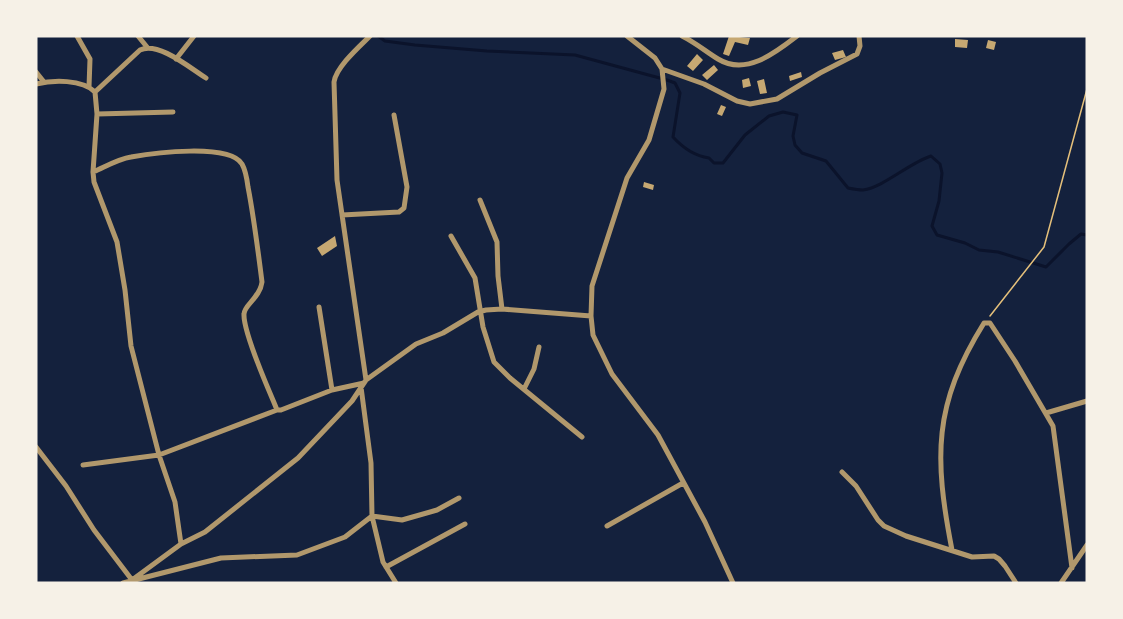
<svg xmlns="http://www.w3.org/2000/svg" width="1123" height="619" font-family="'Public Sans',sans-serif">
  <rect width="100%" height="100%" fill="#14213d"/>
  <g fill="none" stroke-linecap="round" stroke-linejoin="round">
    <path stroke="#0b132b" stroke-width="3" d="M 378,36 L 385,41 L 415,45 L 487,51 L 575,55 L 667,80 L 675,83 L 680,93 L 673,137 C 683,148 695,156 709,158 L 714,163 L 723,163 L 745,135 L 769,116 L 783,112 L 797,115 L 793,136 L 795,145 L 802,153 L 826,161 L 848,188 C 853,189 858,190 863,190 C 884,187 909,163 931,156 L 940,164 L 942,173 L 939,201 L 932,226 L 937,235 L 965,243 L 979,250 L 998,252 L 1046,267 L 1069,244 L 1081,234 L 1087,235"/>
  </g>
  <path fill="#c6a872" d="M 729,36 L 750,38 L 748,45 L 735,42 L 729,56 L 723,54 Z
    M 955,39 L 968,40 L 967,48 L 955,47 Z
    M 988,40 L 996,42 L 994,50 L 986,48 Z
    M 843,50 L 846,57 L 835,60 L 832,53 Z
    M 697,54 L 703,60 L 693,71 L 687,66 Z
    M 714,65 L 718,70 L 707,80 L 702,75 Z
    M 801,72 L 802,77 L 790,81 L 789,76 Z
    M 749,78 L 751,86 L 743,88 L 742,80 Z
    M 764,79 L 767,93 L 760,94 L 757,81 Z
    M 721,105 L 726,107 L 722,116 L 717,114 Z
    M 644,182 L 654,185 L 653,190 L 643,187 Z
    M 335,236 L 337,246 L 322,256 L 317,248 Z"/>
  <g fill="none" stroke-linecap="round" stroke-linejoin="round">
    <path stroke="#e5c07b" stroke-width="1.5" d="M 990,316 L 1044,247 L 1087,89"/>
    <path stroke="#b1986c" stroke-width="5" d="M 77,36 L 90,59 L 89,87
      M 138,36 L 147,47
      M 627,36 L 655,58 L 662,69 L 664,89 L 649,140 L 627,178 L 592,286 L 591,316 L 593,335 L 612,374 L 658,435 L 705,522 L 733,583
      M 682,36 C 696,43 705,51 718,59 C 746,76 775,53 797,36
      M 176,59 L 194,36
      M 662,69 L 704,84 L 737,101 L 750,104 L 777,99 L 820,73 L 857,54 L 860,46 L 859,36
      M 36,72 L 44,82
      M 36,84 C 53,80 82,79 95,92 L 97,114 L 93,172 L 94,182 L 117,242 L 125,290 L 131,346 L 159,455 L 175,502 L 181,544
      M 95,92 L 140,50 C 158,41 190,68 206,78
      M 97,114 L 173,112
      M 93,172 C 105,167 118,159 131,157 C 153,153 229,143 242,164 C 246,171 247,179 248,187 C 254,218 258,250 262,282 C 260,298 244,305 244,314 C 243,332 267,386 275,405 L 277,410 L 281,410 L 332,390 L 364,383
      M 480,200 L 497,242 L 498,276 L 502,309
      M 342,215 L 399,212 L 404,208 L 407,187 L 394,115
      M 451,236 L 475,278 L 483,327 L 494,362 L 510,378 L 582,437
      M 319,307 L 332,390
      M 366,380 L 337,180 L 334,82 C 336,67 360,46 370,36
      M 361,387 L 371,463 L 372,516 L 383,562 L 396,583
      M 524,389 L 534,369 L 539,347
      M 1046,413 L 1087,401
      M 36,447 L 66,486 L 94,530 L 132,580
      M 83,465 L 159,455 L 277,410
      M 842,472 L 856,486 L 878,520 L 884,526 L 906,536 L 972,557 L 994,556 L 999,559 L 1005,566 L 1016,583
      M 607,526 L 683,483
      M 952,550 C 934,457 933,405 984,323 L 990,323 L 1015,361 L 1053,426 L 1072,568
      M 386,567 L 465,524
      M 132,580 L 181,544 L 205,532 L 298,458 L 352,401 L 366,380 L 416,344 L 443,333 L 478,312 L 486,310 L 502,309 L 591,316
      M 123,583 L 221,558 L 297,555 L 345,537 L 372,516 L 402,520 L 437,510 L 459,498
      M 1061,583 L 1087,545"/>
  </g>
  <rect width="1123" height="619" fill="none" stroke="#f6f1e7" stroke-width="75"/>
</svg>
